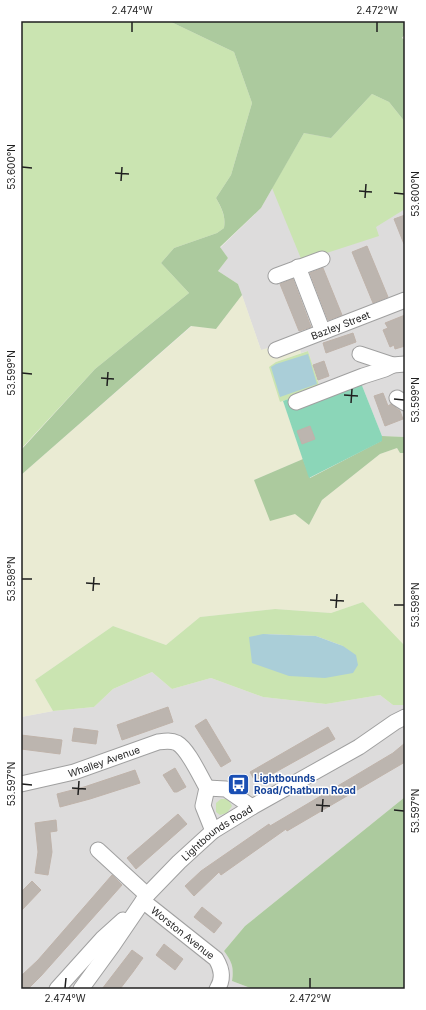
<svg xmlns="http://www.w3.org/2000/svg" width="426" height="1010" font-family="Inter,sans-serif">
  <rect width="100%" height="100%" fill="#efece6"/>
  <path fill="#dddcdc" d="M 405,122 L 405,437 L 382,436 L 357,373 L 320,388 L 308,351 L 301,353 L 299,347 L 261,350 L 238,284 L 218,271 L 228,258 L 220,248 L 261,208 L 304,133 Z
    M 152,672 L 172,689 L 211,678 L 263,697 L 326,704 L 380,695 L 393,705 L 405,705 L 405,797 L 245,926 L 224,951 L 231,961 L 233,972 L 232,981 L 253,989 L 21,989 L 21,717 L 53,711 L 94,707 L 113,689 Z"/>
  <path fill="#eaebd3" d="M 242,295 L 261,350 L 271,347 L 299,347 L 301,353 L 276,362 L 280,402 L 283,401 L 303,459 L 254,480 L 309,525 L 322,500 L 380,454 L 397,448 L 400,453 L 405,453 L 405,646 L 363,602 L 331,613 L 275,609 L 200,617 L 166,645 L 113,626 L 35,680 L 53,711 L 21,717 L 21,475 L 192,326 L 216,329 Z"/>
  <path fill="#cae4b1" fill-rule="evenodd" d="M 21,21 L 169,21 L 234,52 L 252,103 L 231,175 L 216,198 C 222,209 226,217 224,228 L 217,233 L 174,248 L 161,263 L 189,293 L 95,369 L 21,449 Z
    M 372,94 L 389,102 L 405,122 L 405,209 L 376,227 L 379,236 L 302,261 L 272,188 L 304,133 L 331,138 Z
    M 308,351 L 320,388 L 280,402 L 269,367 L 276,362 Z
    M 363,602 L 405,646 L 405,705 L 393,705 L 380,695 L 326,704 L 263,697 L 211,678 L 172,689 L 152,672 L 113,689 L 94,707 L 53,711 L 35,680 L 113,626 L 166,645 L 200,617 L 275,609 L 331,613 ZM 263,634 L 316,636 L 343,646 Z
    M 221,799 L 228,799 L 232,806 L 227,813 L 220,815 L 216,812 L 216,803 Z"/>
  <path fill="#acca9e" d="M 169,21 L 405,21 L 405,34 L 402,38 L 405,40 L 405,122 L 389,102 L 372,94 L 331,138 L 304,133 L 261,208 L 220,247 L 228,258 L 218,271 L 238,284 L 242,295 L 216,329 L 191,326 L 21,475 L 21,450 L 95,369 L 189,293 L 161,263 L 174,248 L 217,233 L 224,228 C 226,216 222,209 216,198 L 231,175 L 252,103 L 234,52 Z
    M 382,436 L 405,437 L 405,453 L 400,453 L 397,448 L 380,454 L 322,500 L 309,525 L 295,514 L 270,521 L 254,480 L 303,459 L 310,478 L 381,441 Z
    M 405,797 L 405,989 L 253,989 L 232,981 C 234,967 232,962 224,951 L 245,926 Z"/>
  <path fill="#8bd6b8" d="M 357,373 L 382,436 L 382,441 L 309,478 L 283,401 Z"/>
  <path fill="#aaced8" d="M 308,354 L 317,384 L 280,397 L 271,367 L 276,364 Z
    M 263,634 L 316,636 L 343,646 L 356,655 L 358,665 L 353,673 L 325,678 L 289,676 L 252,663 L 249,637 Z"/>
  <path fill="#bcb5af" stroke="#bfb3aa" d="M 405,215 L 405,244 L 404,244 L 394,219 Z
    M 367,246 L 388,297 L 373,303 L 352,252 Z
    M 323,268 L 342,315 L 328,320 L 310,273 Z
    M 293,279 L 311,327 L 299,331 L 280,284 Z
    M 405,315 L 405,346 L 395,349 L 394,345 L 390,347 L 383,330 L 388,328 L 385,323 Z
    M 353,333 L 356,342 L 326,353 L 323,343 Z
    M 324,361 L 329,376 L 318,380 L 313,365 Z
    M 383,393 L 388,406 L 391,404 L 400,411 L 403,419 L 385,426 L 374,396 Z
    M 310,426 L 315,439 L 302,444 L 297,431 Z
    M 168,707 L 173,722 L 122,740 L 117,725 Z
    M 206,719 L 231,761 L 221,767 L 195,726 Z
    M 328,727 L 335,739 L 256,783 L 250,772 Z
    M 74,728 L 98,731 L 96,744 L 72,741 Z
    M 21,735 L 62,740 L 60,754 L 21,749 Z
    M 405,743 L 405,762 L 287,831 L 286,829 L 221,875 L 219,872 L 194,896 L 185,886 L 201,871 L 269,824 L 270,826 L 341,784 L 393,753 Z
    M 175,768 L 186,787 L 177,792 L 174,792 L 163,775 Z
    M 135,770 L 140,783 L 90,799 L 60,807 L 57,794 L 84,787 Z
    M 178,814 L 187,824 L 136,869 L 127,858 Z
    M 56,820 L 57,831 L 50,832 L 52,852 L 48,875 L 35,873 L 38,852 L 35,823 Z
    M 112,875 L 122,885 L 41,976 L 28,989 L 21,989 L 21,976 L 38,960 Z
    M 32,881 L 41,890 L 21,911 L 21,892 Z
    M 202,907 L 222,923 L 214,933 L 194,917 Z
    M 164,944 L 183,959 L 175,970 L 156,955 Z
    M 132,950 L 143,958 L 133,972 L 120,989 L 102,989 Z"/>
  <g fill="none" stroke-linecap="round" stroke-linejoin="round">
    <defs>
      <g id="minor">
        <path d="M 298,267 L 323,332"/>
        <path d="M 276,276 L 322,259"/>
        <path id="s1" d="M 276,350 L 405,300"/>
        <path d="M 360,354 L 393,365 L 405,364"/>
        <path d="M 397,398 L 405,403"/>
        <path d="M 296,402 L 363,376 L 385,369 L 393,365"/>
        <path id="s2" d="M 21,784 L 74,772 L 158,742 C 165,741 171,740 177,743 C 188,749 200,776 207,788 L 203,806 L 213,831"/>
        <path d="M 207,788 L 226,789 L 252,807"/>
        <path d="M 98,850 L 147,895"/>
        <path id="s3" d="M 143,901 L 216,959 C 222,969 224,979 217,989"/>
        <path d="M 57,989 L 103,938 L 123,920"/>
        <path id="s4" d="M 81,989 L 113,945 L 147,895 L 179,862 L 213,831 L 252,807 L 359,747 L 395,722 L 405,717"/>
      </g>
    </defs>
    <use href="#minor" stroke="#a0a0a0" stroke-width="17"/>
    <use href="#minor" stroke="#fff" stroke-width="15"/>
  </g>
  <path fill="none" stroke="#1f1f1f" stroke-width="1.5" d="M 132,32 L 132,22M 377,32 L 377,22M 22,167 L 32,168M 115,173 L 129,174M 121,181 L 122,167M 359,191 L 372,192M 394,193 L 404,194M 365,198 L 366,184M 22,373 L 32,374M 101,378 L 114,379M 107,386 L 108,372M 344,395 L 358,396M 394,399 L 404,400M 351,403 L 352,389M 22,579 L 32,579M 86,583 L 100,584M 93,591 L 94,577M 330,600 L 344,601M 394,605 L 404,605M 336,608 L 337,594M 22,784 L 32,785M 72,788 L 86,789M 78,795 L 79,781M 316,805 L 330,806M 394,810 L 404,811M 322,812 L 323,799M 65,988 L 66,978M 310,988 L 310,978"/>
  <defs>
    <symbol id="bus-square" viewBox="-11 -11 22 22"><rect x="-9" y="-9" width="18" height="18" rx="4" fill="#1a4fb4" stroke="#fff"/><path d="M-5-6H5V4H4V6H2V4H-2V6H-4V4H-5ZM-3.5-4V0h7V-4ZM-3.5 1.2v1.5H-2V1.2ZM2 1.2v1.5H3.5V1.2Z" fill="#fff"/></symbol>
  </defs>
  <g fill-rule="evenodd">
    <use href="#bus-square" x="226" y="772" width="25" height="25"/>
  </g>
  <g text-anchor="middle" dominant-baseline="central" stroke-width="3" stroke-linejoin="round" paint-order="stroke">
    <g font-size="10" fill="#1f1f1f" stroke="#fff">
      <text stroke="none"><textPath href="#s1" startOffset="69">Bazley Street</textPath></text>
      <text stroke="none"><textPath href="#s2" startOffset="86">Whalley Avenue</textPath></text>
      <text stroke="none"><textPath href="#s4" startOffset="209">Lightbounds Road</textPath></text>
      <text stroke="none"><textPath href="#s3" startOffset="51">Worston Avenue</textPath></text>
    </g>
    <g font-size="10" font-weight="bold" fill="#164399" stroke="#fff" text-anchor="start">
      <text x="254" y="778">Lightbounds<tspan x="254" dy="12">Road/Chatburn Road</tspan></text>
    </g>
  </g>
  <rect width="426" height="1010" fill="none" stroke="#ffffff" stroke-width="44"/>
  <rect x="22" y="22" width="382" height="966" fill="none" stroke="#1f1f1f" stroke-width="1.5"/>
  <g font-size="10" text-anchor="middle" fill="#1f1f1f">
    <text x="132" y="14">2.474°W</text>
    <text x="377" y="14">2.472°W</text>
    <text transform="translate(11 167) rotate(-90)" y="4">53.600°N</text>
    <text transform="translate(415 194) rotate(-90)" y="4">53.600°N</text>
    <text transform="translate(11 373) rotate(-90)" y="4">53.599°N</text>
    <text transform="translate(415 400) rotate(-90)" y="4">53.599°N</text>
    <text transform="translate(11 579) rotate(-90)" y="4">53.598°N</text>
    <text transform="translate(415 605) rotate(-90)" y="4">53.598°N</text>
    <text transform="translate(11 784) rotate(-90)" y="4">53.597°N</text>
    <text transform="translate(415 811) rotate(-90)" y="4">53.597°N</text>
    <text x="65" y="1002">2.474°W</text>
    <text x="310" y="1002">2.472°W</text>
  </g>
</svg>
